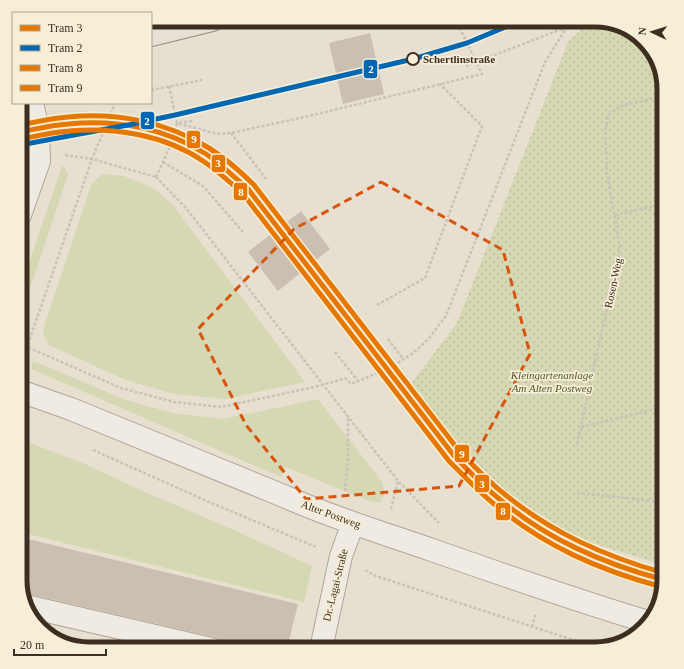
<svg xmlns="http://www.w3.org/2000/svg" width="684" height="669" font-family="'Times New Roman',serif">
  <defs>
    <pattern id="park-dots" width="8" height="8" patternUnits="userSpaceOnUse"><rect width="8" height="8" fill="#d6d7b3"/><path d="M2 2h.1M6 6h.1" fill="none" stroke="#b9b99a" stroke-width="1.8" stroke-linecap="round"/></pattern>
  </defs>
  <rect width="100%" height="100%" fill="#e7e0d1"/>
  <path fill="#d6d7b3" d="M 62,166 L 66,169 L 68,175 L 27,298 L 21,304 L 20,303 L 20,289 Z
    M 103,174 L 124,176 L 153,188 L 173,205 L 305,382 L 225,399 L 174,394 L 123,379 L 49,345 L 43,335 L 45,323 L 92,183 Z
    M 33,361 L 126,400 L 173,413 L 223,419 L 318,399 L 382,482 L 385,493 L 381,502 L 372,502 L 285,467 L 281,477 L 31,369 Z
    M 20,439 L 85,464 L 149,494 L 223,525 L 312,566 L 304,602 L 20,532 Z"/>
  <path fill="url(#park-dots)" d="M 591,20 L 600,20 L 626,27 L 647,43 L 664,88 L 664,565 L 578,539 L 490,482 L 410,385 L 457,323 L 568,42 Z"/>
  <path fill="#cbbfb2" d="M 370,33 L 384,94 L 343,104 L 329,43 Z
    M 301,211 L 330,249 L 278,291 L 248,252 Z
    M 20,537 L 298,604 L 287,649 L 255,649 L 220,641 L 214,637 L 33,595 L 25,594 L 20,581 Z"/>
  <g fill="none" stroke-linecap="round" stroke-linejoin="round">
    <defs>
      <path id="minor" d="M 20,215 L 39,161 L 38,129 L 32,103
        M 20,391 L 71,409 L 286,497 C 333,518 383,533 432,550 C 503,575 575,600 648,622
        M 30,607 L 211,649
        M 321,649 L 341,556 L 353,523"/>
      <path id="major" d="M 151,35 L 212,20"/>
    </defs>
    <use href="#minor" stroke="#ada599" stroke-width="24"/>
    <use href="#major" stroke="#928b80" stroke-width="24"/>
    <path stroke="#c8c2b9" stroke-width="2.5" stroke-dasharray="3 2" stroke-linecap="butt" d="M 466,66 L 567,27 L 581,20
      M 169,86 L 177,123 L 193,121
      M 151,90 L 202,80
      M 231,133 L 267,180
      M 65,155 L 92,159 L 156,177
      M 163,162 L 203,186 L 243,232
      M 156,177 L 186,208 L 398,481 L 439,523
      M 156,177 L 174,138 L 177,123 L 217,134 L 231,133 L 309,116 L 482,74 L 456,20
      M 615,215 L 664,204
      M 377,305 L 425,278 L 482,126 L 440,84
      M 388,339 L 403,359
      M 20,349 L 27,347 L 92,159 L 114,106 L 113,103
      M 335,352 L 358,381
      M 20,364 L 27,347 L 121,388 L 174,402 L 221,407 L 310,388 L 340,380 L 345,378 L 351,384 C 373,375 406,362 422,345 C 431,337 438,326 446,316 L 545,62 L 567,27
      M 581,427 L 664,407
      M 577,444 L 620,249 L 607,172 L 605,131 L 609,114 L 621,106 L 664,96
      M 93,450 L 209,502 L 316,547
      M 345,491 L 348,458 L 348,418
      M 577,493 L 664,502
      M 391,509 L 398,481
      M 365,570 L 376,576 L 598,648
      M 532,627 L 536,613"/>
    <use href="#minor" stroke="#efebe3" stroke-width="22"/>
    <use href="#major" stroke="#e6e1d4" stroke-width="22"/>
    <defs>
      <path id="tram-1" d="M 20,132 C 36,129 52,125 68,124 C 116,119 165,128 206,154 C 221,164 234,177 248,189 L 455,457 C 469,471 482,485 497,497 C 546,539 602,563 664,580"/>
      <path id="tram-2" d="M 20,145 L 128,125 L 175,115 L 413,59 L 467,43 L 522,20"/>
      <path id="tram-3" d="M 21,139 C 37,136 53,132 69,131 C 115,127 165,135 203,161 C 218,171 230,182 243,194 L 449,461 C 464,476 478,491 494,504 C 544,546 599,570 662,587"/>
      <path id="tram-4" d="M 20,125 C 36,122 52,118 68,117 C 117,112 167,122 209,148 C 225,158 240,171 254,185 L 460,452 C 474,466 487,480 502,492 C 550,532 604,556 664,573"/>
    </defs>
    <use href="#tram-1" stroke="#f7eed8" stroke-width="8"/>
    <use href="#tram-2" stroke="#f7eed8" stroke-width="8"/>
    <use href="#tram-3" stroke="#f7eed8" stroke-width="8"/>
    <use href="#tram-4" stroke="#f7eed8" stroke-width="8"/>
    <use href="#tram-1" stroke="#e67802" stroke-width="5"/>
    <use href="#tram-2" stroke="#0068b3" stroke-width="5"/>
    <use href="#tram-3" stroke="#e67802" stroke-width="5"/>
    <use href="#tram-4" stroke="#e67802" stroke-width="5"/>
  </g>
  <path fill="none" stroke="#d7550e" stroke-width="3" stroke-dasharray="8 5" stroke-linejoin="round" d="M 381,182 L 503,250 L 530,354 L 459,486 L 306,499 L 246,425 L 198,329 L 294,229 Z"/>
  <circle fill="#f7eed8" stroke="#3d2e20" stroke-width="2" cx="413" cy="59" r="6"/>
  <g text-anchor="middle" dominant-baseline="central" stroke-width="3.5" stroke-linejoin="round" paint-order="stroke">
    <g font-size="11" font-weight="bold" fill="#3d2e20" stroke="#f7eed8" text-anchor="start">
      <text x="423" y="59">Schertlinstraße</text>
    </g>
    <g font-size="11" fill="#3d2e20" stroke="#f7eed8">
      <text transform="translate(613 283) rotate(-78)">Rosen-Weg</text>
      <text transform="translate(331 514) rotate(20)">Alter Postweg</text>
      <text transform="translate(335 585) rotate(-76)">Dr.-Lagai-Straße</text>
    </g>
    <g font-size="11" font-style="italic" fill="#4d5a26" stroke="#f7eed8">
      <text x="552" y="375">Kleingartenanlage<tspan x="552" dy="13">Am Alten Postweg</tspan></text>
    </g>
  </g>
  <path d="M0 0H684V669H0ZM89 27H595A62 62 0 0 1 657 89V580A62 62 0 0 1 595 642H89A62 62 0 0 1 27 580V89A62 62 0 0 1 89 27Z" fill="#f7eed8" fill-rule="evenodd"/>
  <path fill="none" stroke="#3d2e20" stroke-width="5" d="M89 27H595A62 62 0 0 1 657 89V580A62 62 0 0 1 595 642H89A62 62 0 0 1 27 580V89A62 62 0 0 1 89 27Z"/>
  <g stroke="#f7eed8" stroke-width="1.5">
    <rect x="363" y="59" width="15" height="20" rx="4" fill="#0068b3"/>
    <rect x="140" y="111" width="15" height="19" rx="4" fill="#0068b3"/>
    <rect x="186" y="130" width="15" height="19" rx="4" fill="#e67802"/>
    <rect x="211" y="154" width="15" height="19" rx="4" fill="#e67802"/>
    <rect x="233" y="182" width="15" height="19" rx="4" fill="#e67802"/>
    <rect x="454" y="444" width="16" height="19" rx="4" fill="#e67802"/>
    <rect x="474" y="474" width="16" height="19" rx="4" fill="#e67802"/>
    <rect x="495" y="502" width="16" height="19" rx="4" fill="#e67802"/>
  </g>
  <g font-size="11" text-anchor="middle" font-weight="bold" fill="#fff">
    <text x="371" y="73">2</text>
    <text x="147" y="125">2</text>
    <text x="194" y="143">9</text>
    <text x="218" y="167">3</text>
    <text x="241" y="196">8</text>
    <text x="462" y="458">9</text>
    <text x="482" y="488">3</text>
    <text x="503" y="515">8</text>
  </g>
  <rect x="12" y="12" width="140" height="92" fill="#f7eed8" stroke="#ada18e"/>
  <rect x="20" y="25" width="20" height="6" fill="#e67802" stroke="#ada18e"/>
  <text x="48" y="32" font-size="12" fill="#3d2e20">Tram 3</text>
  <rect x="20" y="45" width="20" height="6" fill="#0068b3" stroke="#ada18e"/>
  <text x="48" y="52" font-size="12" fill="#3d2e20">Tram 2</text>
  <rect x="20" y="65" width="20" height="6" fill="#e67802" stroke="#ada18e"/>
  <text x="48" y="72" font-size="12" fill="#3d2e20">Tram 8</text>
  <rect x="20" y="85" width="20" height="6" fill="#e67802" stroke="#ada18e"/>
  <text x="48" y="92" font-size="12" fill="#3d2e20">Tram 9</text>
  <g transform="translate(652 32) rotate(274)" stroke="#f7eed8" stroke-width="3" paint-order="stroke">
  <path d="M0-3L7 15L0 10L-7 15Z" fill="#3d2e20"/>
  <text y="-6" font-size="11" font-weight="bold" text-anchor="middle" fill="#3d2e20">N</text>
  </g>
  <path d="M14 649v6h92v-6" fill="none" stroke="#3d2e20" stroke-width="2"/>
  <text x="20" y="649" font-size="12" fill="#3d2e20" stroke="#f7eed8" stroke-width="3" paint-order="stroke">20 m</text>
</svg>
